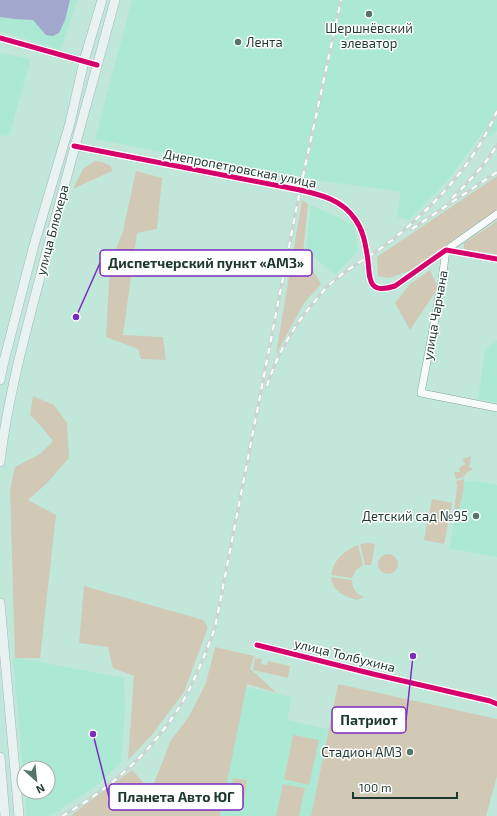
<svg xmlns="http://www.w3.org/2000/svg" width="497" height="816" font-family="'Exo 2',sans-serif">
  <rect width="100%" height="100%" fill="#c0e7d9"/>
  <path fill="#ace9d4" d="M 0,0 L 77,0 L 61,50 L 0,31 Z
    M 132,0 L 497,0 L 497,131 L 489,137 L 481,135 L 449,179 L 409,220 L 397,217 L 401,192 L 369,187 L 297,178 L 95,139 Z
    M 0,53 L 31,59 L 9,136 L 0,135 Z
    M 311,205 L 354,225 L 358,251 L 335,275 L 306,250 Z
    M 497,340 L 497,402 L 478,399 L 485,351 Z
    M 476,481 L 497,485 L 497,557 L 449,548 L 463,482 Z
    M 13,657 L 124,678 L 125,711 L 121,762 L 95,787 L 49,816 L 27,816 L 25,792 L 48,792 L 48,768 L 24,768 L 24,784 Z
    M 237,685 L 291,697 L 287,720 L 328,729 L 311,816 L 220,816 Z"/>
  <path fill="#d1c9b5" d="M 95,161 L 102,162 L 111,166 L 112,171 L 73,189 L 83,169 Z
    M 136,171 L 162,178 L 157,229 L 137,233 L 123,335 L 163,337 L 166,360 L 141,359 L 138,349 L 106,337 L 110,264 L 123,231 Z
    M 497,176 L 497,209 L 409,271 L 389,278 L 378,276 L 377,257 Z
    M 302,200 L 308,204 L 303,253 L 321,284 L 304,303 L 276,354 Z
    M 497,221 L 497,254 L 464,250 L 464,243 Z
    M 430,270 L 438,288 L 410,330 L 395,303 L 410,284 Z
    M 33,396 L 54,405 L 67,423 L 69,458 L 47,483 L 28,500 L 56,515 L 40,658 L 15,658 L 10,490 L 15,467 L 40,454 L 53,441 L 39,424 L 30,415 Z
    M 471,456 L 469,467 L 472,468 L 472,470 L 467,472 L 464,477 L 456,479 L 454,472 L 460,472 L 459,469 L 462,465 L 465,465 L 465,463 L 462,459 Z
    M 464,479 L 463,492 L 459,509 L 455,509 C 454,499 459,490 456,481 Z
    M 432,499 L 452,503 L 444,544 L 424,540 Z
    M 369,543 L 375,544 L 371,565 L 365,565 L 360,544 Z
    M 358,545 L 363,565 L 356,570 L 352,578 L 331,575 C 334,559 344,551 358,545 Z
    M378 564a10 10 0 1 1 20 0a10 10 0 1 1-20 0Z
    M 331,577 L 352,580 C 352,588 356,594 364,597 L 357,600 C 344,596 333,592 331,577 Z
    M 84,586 L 203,620 L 208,627 L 184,692 L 151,736 L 128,760 L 134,676 L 113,668 L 108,647 L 79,643 Z
    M 215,647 L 254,656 L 250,669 L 277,693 L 247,684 L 220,816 L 70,816 L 132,770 L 151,791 L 171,740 L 188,718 L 206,683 Z
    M 255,658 L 262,659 L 261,664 L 267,665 L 268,661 L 290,666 L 288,678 L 253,670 Z
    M 338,684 L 497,719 L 497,776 L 486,816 L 311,816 Z
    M 293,735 L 319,740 L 309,785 L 284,779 Z
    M 233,778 L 247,780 L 243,807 L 229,805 Z
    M 283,784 L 305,788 L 299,816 L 276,816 Z"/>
  <path fill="#a2a7cc" d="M 0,0 L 70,0 L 65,20 L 59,33 L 53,36 L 46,35 L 33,20 L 15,19 L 0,17 Z"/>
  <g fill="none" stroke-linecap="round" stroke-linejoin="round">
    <defs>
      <path id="minor" d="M 0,38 L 97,65
        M 74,146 L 300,190 C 322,195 342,200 355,219 C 363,230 365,242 367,254 C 371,274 364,296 395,286 L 446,250 L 497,259
        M 497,214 L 446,250 L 441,287 L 421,393 L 497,408
        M 257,645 L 373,674 L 490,701 L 497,704"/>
      <path id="major" d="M 0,380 L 4,361 L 34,245 L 70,123 L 84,61 L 102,0
        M 0,462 C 8,395 26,331 43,266 C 66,177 91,89 115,0
        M 0,603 L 19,816
        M 0,757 L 5,816"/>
    </defs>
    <use href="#minor" stroke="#85a399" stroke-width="8"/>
    <use href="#major" stroke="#a1bab7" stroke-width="10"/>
    <use href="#minor" stroke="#f6fbf9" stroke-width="7"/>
    <use href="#major" stroke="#e9f1f1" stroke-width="9"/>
    <defs>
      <path id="rail" d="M 452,198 C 469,182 485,165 497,145
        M 412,229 L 497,172
        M 267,386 C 277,354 294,325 316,300 C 320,295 324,290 328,286 C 349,266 376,254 397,236 C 440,200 475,162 497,111
        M 62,816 C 114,787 161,744 189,690 C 199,670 207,649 215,628 L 300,190 L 341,0"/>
    </defs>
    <use href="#rail" stroke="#cad5d1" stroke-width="3.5"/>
    <use href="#rail" stroke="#fff" stroke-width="2" stroke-dasharray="6" stroke-linecap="butt"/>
    <defs>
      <path id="cycleway" d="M 0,38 L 97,65
        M 74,146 L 300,190 C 322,195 342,200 355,219 C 363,230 365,242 367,254 C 371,274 364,296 395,286 L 446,250 L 497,259
        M 257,645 L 373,674 L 490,701 L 497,704"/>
    </defs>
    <use href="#cycleway" stroke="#fff" stroke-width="8"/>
    <use href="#cycleway" stroke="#d6006c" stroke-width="5"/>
  </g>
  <g fill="#55756a" stroke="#fff" stroke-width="1.5">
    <circle cx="369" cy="14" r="4"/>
    <circle cx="238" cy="42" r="4"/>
    <circle cx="476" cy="516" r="4"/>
    <circle cx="410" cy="752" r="4"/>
  </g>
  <g text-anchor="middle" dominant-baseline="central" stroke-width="3" stroke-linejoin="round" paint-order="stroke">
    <g font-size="13" fill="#1c382f" stroke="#fff" text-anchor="end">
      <text x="369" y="28" text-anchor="middle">Шершнёвский<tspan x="369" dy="15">элеватор</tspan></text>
      <text x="246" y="42" text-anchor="start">Лента</text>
      <text x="468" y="516">Детский сад №95</text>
      <text x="402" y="752">Стадион АМЗ</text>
    </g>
    <g font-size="13" fill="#1c382f" stroke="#fff">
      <text transform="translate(240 168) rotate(11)">Днепропетровская улица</text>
      <text transform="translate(52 230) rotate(-75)">улица Блюхера</text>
      <text transform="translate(435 315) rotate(-80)">улица Чарчана</text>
      <text transform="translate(345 655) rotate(14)">улица Толбухина</text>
    </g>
  </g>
  <path fill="none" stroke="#7b2cbf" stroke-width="1.5" d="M76 317L100 263M413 656L406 720M93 734L109 797"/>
  <g fill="#7b2cbf" stroke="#fff" stroke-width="1.5">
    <circle cx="76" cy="317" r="4"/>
    <circle cx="413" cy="656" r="4"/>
    <circle cx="93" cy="734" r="4"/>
  </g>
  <g fill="#fff" stroke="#7b2cbf" stroke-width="1.5">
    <rect x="100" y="250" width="212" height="26" rx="4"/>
    <rect x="332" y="707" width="74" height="26" rx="4"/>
    <rect x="109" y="784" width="134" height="26" rx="4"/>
  </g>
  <g font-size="14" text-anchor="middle" font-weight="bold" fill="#1c382f">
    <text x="206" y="268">Диспетчерский пункт «АМЗ»</text>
    <text x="369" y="725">Патриот</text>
    <text x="176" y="802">Планета Авто ЮГ</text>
  </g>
  <g transform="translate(36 780) rotate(153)"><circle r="19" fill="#ffffff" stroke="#a4afac"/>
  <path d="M0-3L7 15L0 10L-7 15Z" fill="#55756a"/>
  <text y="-6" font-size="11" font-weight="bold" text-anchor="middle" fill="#1c382f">N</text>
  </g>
  <path d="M353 792v6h104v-6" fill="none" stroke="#1c382f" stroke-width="2"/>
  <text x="359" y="792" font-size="12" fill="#1c382f" stroke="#ffffff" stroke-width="3" paint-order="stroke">100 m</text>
</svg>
